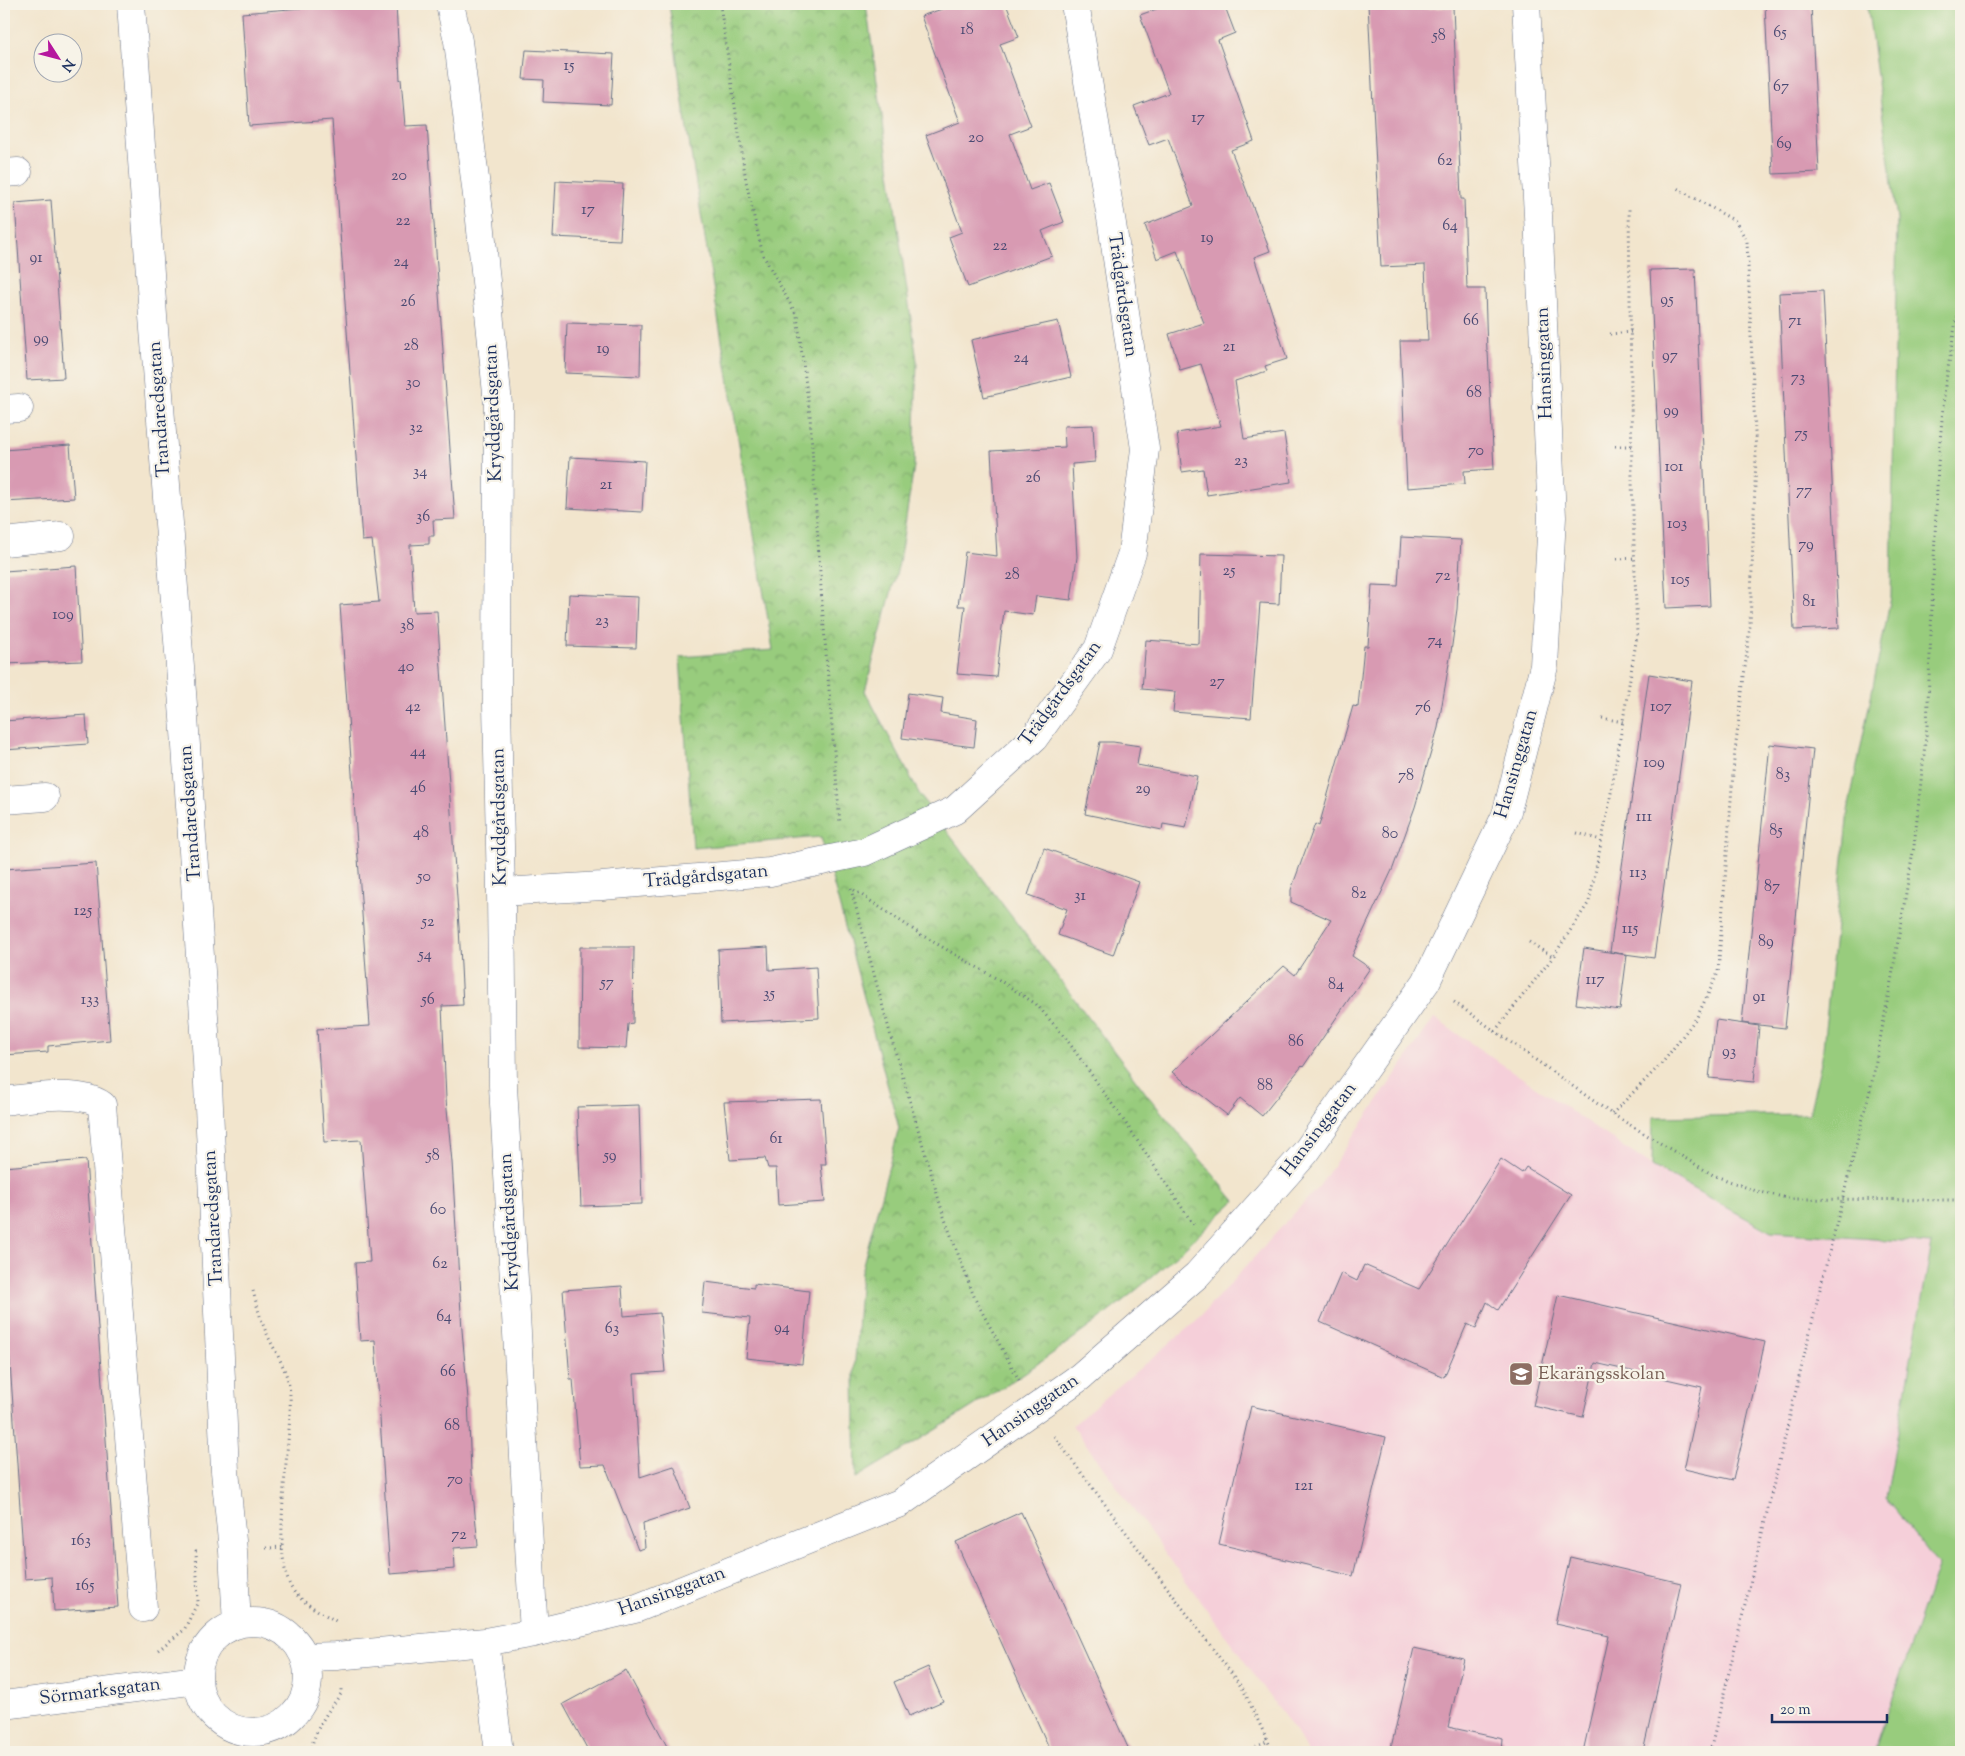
<svg xmlns="http://www.w3.org/2000/svg" width="1965" height="1756" font-family="'Sorts Mill Goudy',serif">
  <defs>
    <pattern id="park-crowns" width="20" height="18" patternUnits="userSpaceOnUse" patternTransform="scale(1.25)"><rect width="20" height="18" fill="#98cc7d"/><path d="M2 6a3 3 0 1 1 6 0M12 15a3 3 0 1 1 6 0" fill="none" stroke="#7ba66a"/></pattern>
  </defs>
  <rect width="100%" height="100%" fill="#f7f3e8"/>
  <filter id="ink" filterUnits="userSpaceOnUse"><feTurbulence type="fractalNoise" baseFrequency=".02" numOctaves="2"/><feDisplacementMap in="SourceGraphic" scale="10" xChannelSelector="R" yChannelSelector="G"/><feConvolveMatrix kernelMatrix="1 2 1 2 8 2 1 2 1" color-interpolation-filters="sRGB"/></filter>
  <filter id="wash" filterUnits="userSpaceOnUse"><feTurbulence type="fractalNoise" baseFrequency=".0096" numOctaves="4" result="noise"/><feDisplacementMap in="SourceGraphic" scale="20" xChannelSelector="R" yChannelSelector="G"/><feGaussianBlur stdDeviation="1.12" result="paint"/><feColorMatrix in="noise" values="0 0 0 0 0 0 0 0 0 0 0 0 0 0 0 0 0 1.4 0 .05"/><feComposite in="paint" operator="in"/></filter>
  <g filter="url(#wash)">
    <rect width="100%" height="100%" fill="#f2e5cd"/>
    <path fill="#f5cfd9" d="M 1434,1018 L 1652,1166 L 1771,1232 L 1932,1243 L 1886,1498 L 1938,1564 L 1874,1752 L 1307,1752 L 1296,1732 L 1072,1425 L 1194,1323 L 1320,1185 Z"/>
    <path fill="#98cc7d" stroke="#5a7e6e" d="M 1867,4 L 1961,4 L 1961,1752 L 1874,1752 L 1938,1564 L 1886,1498 L 1932,1243 L 1771,1232 L 1652,1166 L 1653,1117 L 1809,1114 L 1822,1058 L 1848,811 L 1891,597 L 1897,219 Z"/>
    <path fill="url(#park-crowns)" stroke="#5a7e6e" d="M 669,4 L 866,4 L 917,361 L 914,466 L 899,563 L 865,691 L 921,797 L 1148,1096 L 1235,1201 C 1199,1234 1163,1269 1125,1299 C 1041,1367 949,1422 856,1478 L 854,1375 L 861,1272 L 899,1128 L 821,837 L 693,848 L 680,657 L 773,650 L 685,117 Z"/>
    <g id="blocks">
      <path fill="#d89ab2" d="M 300,4 L 396,4 L 400,80 L 401,79 L 405,126 L 427,125 L 455,519 L 433,520 L 434,536 L 429,536 L 429,544 L 410,545 L 414,612 L 437,611 L 459,927 L 463,1005 L 442,1006 L 446,1099 L 452,1162 L 462,1330 L 468,1399 L 471,1472 L 478,1546 L 454,1548 L 455,1569 L 390,1574 L 375,1340 L 360,1341 L 355,1263 L 370,1262 L 361,1140 L 324,1142 L 317,1029 L 370,1026 L 340,605 L 379,602 L 372,540 L 362,541 L 332,120 L 249,126 L 242,13 L 301,8 Z
        M 957,4 L 1006,4 L 1019,37 L 1000,44 L 1031,126 L 1010,134 L 1030,190 L 1049,183 L 1064,222 L 1042,231 L 1052,256 L 968,287 L 949,237 L 962,232 L 926,135 L 960,122 L 921,16 Z
        M 1170,4 L 1224,4 L 1235,33 L 1218,40 L 1254,141 L 1231,150 L 1270,251 L 1254,257 L 1287,359 L 1265,366 L 1267,371 L 1235,381 L 1244,439 L 1284,433 L 1291,482 L 1207,495 L 1203,469 L 1182,472 L 1177,433 L 1221,426 L 1201,364 L 1180,370 L 1169,334 L 1204,323 L 1177,251 L 1157,259 L 1145,225 L 1193,206 L 1168,138 L 1149,145 L 1134,106 L 1169,93 L 1140,15 Z
        M 1368,4 L 1424,4 L 1424,9 L 1453,7 L 1461,199 L 1464,199 L 1467,289 L 1485,289 L 1487,352 L 1488,352 L 1494,469 L 1464,471 L 1465,484 L 1407,488 L 1400,341 L 1428,341 L 1425,265 L 1381,267 Z
        M 1765,4 L 1811,4 L 1819,172 L 1773,174 Z
        M 526,50 L 614,54 L 611,105 L 543,102 L 544,80 L 523,79 Z
        M 556,181 L 623,184 L 620,240 L 553,237 Z
        M 51,200 L 64,378 L 27,380 L 15,203 Z
        M 1695,269 L 1710,606 L 1666,608 L 1650,270 Z
        M 1823,291 L 1839,628 L 1794,630 L 1779,293 Z
        M 1058,321 L 1071,377 L 984,397 L 971,340 Z
        M 567,323 L 641,325 L 640,376 L 565,373 Z
        M 1093,425 L 1095,462 L 1072,464 L 1077,557 L 1071,600 L 1036,596 L 1033,615 L 1004,611 L 996,677 L 957,674 L 965,606 L 958,606 L 965,552 L 997,556 L 991,451 L 1065,447 L 1064,426 Z
        M 70,445 L 74,498 L 4,502 L 4,450 Z
        M 570,457 L 645,461 L 642,512 L 567,508 Z
        M 1401,537 L 1461,540 L 1457,609 L 1451,652 L 1438,728 L 1415,807 L 1393,868 L 1352,956 L 1370,968 L 1303,1067 L 1302,1066 L 1262,1116 L 1240,1098 L 1227,1115 L 1172,1072 L 1284,966 L 1295,975 L 1331,920 L 1291,902 L 1291,890 L 1315,824 L 1319,826 L 1353,706 L 1358,707 L 1364,646 L 1368,646 L 1372,585 L 1398,586 Z
        M 1201,554 L 1281,556 L 1279,604 L 1260,603 L 1251,718 L 1173,712 L 1175,692 L 1142,689 L 1146,640 L 1199,644 Z
        M 76,566 L 82,661 L 4,664 L 4,571 Z
        M 569,594 L 638,597 L 636,648 L 567,646 Z
        M 1649,674 L 1692,681 L 1654,958 L 1610,952 Z
        M 908,693 L 943,698 L 941,713 L 977,719 L 974,747 L 902,738 Z
        M 86,715 L 88,744 L 4,750 L 4,721 Z
        M 1100,742 L 1113,742 L 1140,746 L 1137,765 L 1197,776 L 1186,828 L 1163,824 L 1162,830 L 1085,814 Z
        M 1770,744 L 1813,749 L 1785,1028 L 1742,1023 Z
        M 1044,848 L 1139,882 L 1113,955 L 1058,935 L 1067,909 L 1028,895 Z
        M 96,863 L 110,1040 L 48,1046 L 48,1052 L 4,1055 L 4,869 Z
        M 580,947 L 634,947 L 633,1023 L 628,1024 L 626,1048 L 579,1047 Z
        M 768,947 L 769,970 L 816,967 L 819,1018 L 721,1023 L 718,950 Z
        M 1584,948 L 1627,955 L 1620,1010 L 1576,1004 Z
        M 1716,1020 L 1759,1026 L 1754,1082 L 1709,1078 Z
        M 821,1099 L 826,1164 L 821,1164 L 825,1202 L 778,1205 L 776,1168 L 768,1168 L 765,1158 L 730,1160 L 724,1102 Z
        M 639,1105 L 642,1204 L 581,1206 L 577,1107 Z
        M 1501,1159 L 1522,1173 L 1526,1167 L 1571,1195 L 1498,1310 L 1487,1302 L 1476,1328 L 1467,1324 L 1444,1377 L 1320,1322 L 1341,1273 L 1357,1281 L 1364,1265 L 1419,1289 Z
        M 86,1160 L 118,1607 L 54,1611 L 52,1577 L 25,1579 L 6,1305 L 6,1269 L 4,1269 L 4,1167 Z
        M 705,1282 L 754,1288 L 754,1284 L 809,1291 L 802,1364 L 746,1358 L 750,1318 L 702,1313 Z
        M 622,1286 L 624,1316 L 660,1313 L 665,1372 L 634,1374 L 640,1477 L 674,1466 L 690,1508 L 643,1523 L 645,1548 L 638,1550 L 605,1465 L 580,1466 L 573,1379 L 570,1379 L 563,1290 Z
        M 1558,1295 L 1765,1342 L 1733,1480 L 1684,1469 L 1702,1387 L 1595,1363 L 1583,1417 L 1533,1406 Z
        M 1251,1406 L 1386,1437 L 1353,1576 L 1219,1544 Z
        M 1021,1512 L 1130,1752 L 1051,1752 L 973,1580 L 956,1542 Z
        M 1570,1557 L 1681,1583 L 1643,1752 L 1583,1752 L 1609,1636 L 1555,1624 Z
        M 1414,1648 L 1464,1659 L 1448,1727 L 1503,1739 L 1502,1752 L 1390,1752 Z
        M 928,1667 L 943,1701 L 909,1716 L 894,1682 Z
        M 626,1670 L 670,1752 L 589,1752 L 563,1704 Z"/>
    </g>
  </g>
  <g filter="url(#ink)">
    <use href="#blocks" fill-opacity="0" stroke="#666f85" stroke-width="1"/>
    <g fill="none" stroke-linecap="round" stroke-linejoin="round">
      <defs>
        <path id="minor" d="M 131,4 L 153,316 L 185,731 L 207,1061 L 225,1471 L 233,1551 L 237,1624
          M 450,4 L 458,41 L 480,220 L 498,404 L 497,704 L 501,892 L 503,1086 L 534,1633
          M 4,173 L 18,172
          M 4,409 L 19,408
          M 4,542 L 61,536
          M 4,800 L 45,797
          M 501,892 L 602,886 L 770,872 L 864,852 L 955,810 L 1034,738 L 1098,649 L 1132,553 L 1145,449 L 1112,224 L 1075,4
          M 4,1101 C 30,1098 80,1089 102,1105 L 143,1608
          M198 1677a55 55 0 1 1 110 0a55 55 0 1 1-110 0Z
          M 485,1642 L 499,1752
          M 305,1657 L 336,1656 L 485,1642 L 534,1633 L 635,1609 L 900,1503 L 1080,1377 L 1197,1275 L 1306,1152 L 1426,982 L 1506,815 L 1544,666 L 1552,517 L 1538,215 L 1526,4
          M 4,1705 L 197,1680"/>
      </defs>
      <use href="#minor" stroke="#666f85" stroke-width="29"/>
      <path stroke="#666f85" stroke-width="3" stroke-dasharray="1 4" stroke-linecap="butt" d="M 720,4 L 746,181 L 756,226 L 763,255 L 797,316 L 810,416 L 822,604 L 840,824
        M 1610,334 L 1631,332
        M 1615,446 L 1632,446
        M 1617,559 L 1635,558
        M 1602,718 L 1623,722
        M 1577,833 L 1601,840
        M 851,889 L 893,1044 L 943,1214 L 975,1299 L 1019,1380
        M 854,890 L 920,934 L 999,980 L 1036,1004 L 1065,1037 L 1131,1131 L 1195,1227
        M 1529,942 L 1553,957 L 1589,902 L 1609,805 L 1637,636 L 1632,481 L 1629,206
        M 1454,1002 L 1612,1114 L 1713,1175 L 1756,1191 L 1792,1199 L 1961,1200
        M 1495,1031 L 1553,957
        M 1612,1114 L 1663,1062 L 1697,1017 L 1718,973 L 1734,760 L 1750,626 L 1756,456 L 1747,241 L 1735,221 L 1675,187
        M 253,1291 C 257,1306 261,1321 267,1334 C 276,1354 289,1372 290,1394 C 293,1440 267,1560 295,1593 C 306,1605 322,1613 336,1621
        M 1054,1436 L 1243,1689 L 1273,1752
        M 266,1548 L 283,1547
        M 158,1650 L 184,1630 L 198,1602 L 196,1551 L 200,1551
        M 310,1752 C 316,1728 326,1713 341,1694 L 341,1689
        M 1247,1752 L 1268,1741
        M 1710,1752 L 1821,1285 L 1872,1082 L 1892,976 L 1914,846 L 1927,726 L 1938,464 L 1945,386 L 1961,291"/>
      <use href="#minor" stroke="#fff" stroke-width="28"/>
    </g>
  </g>
  <defs>
    <symbol id="school-square" viewBox="-11 -11 22 22"><rect x="-9" y="-9" width="18" height="18" rx="4" fill="#8d6e63" stroke="#f7f3e8"/><path d="M0-5L7-2L0 1L-7-2ZM-4 1L0 2.5L4 1V4Q0 6-4 4Z" fill="#fff"/></symbol>
  </defs>
  <g fill-rule="evenodd">
    <use href="#school-square" x="1507" y="1360" width="28" height="28"/>
  </g>
  <g text-anchor="middle" dominant-baseline="central" stroke-width="4.5" stroke-linejoin="round" paint-order="stroke">
    <g font-size="16" fill="#4a4a73">
      <text x="967" y="30">18</text>
      <text x="1780" y="33">65</text>
      <text x="1439" y="36">58</text>
      <text x="569" y="66">15</text>
      <text x="1781" y="87">67</text>
      <text x="1198" y="118">17</text>
      <text x="976" y="138">20</text>
      <text x="1784" y="144">69</text>
      <text x="1445" y="161">62</text>
      <text x="399" y="176">20</text>
      <text x="588" y="210">17</text>
      <text x="403" y="221">22</text>
      <text x="1450" y="226">64</text>
      <text x="1207" y="238">19</text>
      <text x="1000" y="246">22</text>
      <text x="36" y="258">91</text>
      <text x="401" y="262">24</text>
      <text x="1667" y="300">95</text>
      <text x="408" y="302">26</text>
      <text x="1471" y="321">66</text>
      <text x="1795" y="321">71</text>
      <text x="41" y="339">99</text>
      <text x="411" y="346">28</text>
      <text x="1229" y="347">21</text>
      <text x="603" y="349">19</text>
      <text x="1670" y="356">97</text>
      <text x="1021" y="358">24</text>
      <text x="1798" y="378">73</text>
      <text x="413" y="383">30</text>
      <text x="1474" y="393">68</text>
      <text x="1671" y="411">99</text>
      <text x="416" y="428">32</text>
      <text x="1801" y="434">75</text>
      <text x="1476" y="451">70</text>
      <text x="1241" y="461">23</text>
      <text x="1674" y="467">101</text>
      <text x="420" y="472">34</text>
      <text x="1033" y="478">26</text>
      <text x="606" y="485">21</text>
      <text x="1804" y="491">77</text>
      <text x="423" y="517">36</text>
      <text x="1677" y="524">103</text>
      <text x="1806" y="545">79</text>
      <text x="1229" y="571">25</text>
      <text x="1012" y="575">28</text>
      <text x="1443" y="576">72</text>
      <text x="1680" y="580">105</text>
      <text x="1809" y="602">81</text>
      <text x="63" y="615">109</text>
      <text x="602" y="621">23</text>
      <text x="407" y="626">38</text>
      <text x="1435" y="641">74</text>
      <text x="406" y="667">40</text>
      <text x="1217" y="682">27</text>
      <text x="413" y="707">42</text>
      <text x="1661" y="707">107</text>
      <text x="1423" y="708">76</text>
      <text x="418" y="752">44</text>
      <text x="1654" y="763">109</text>
      <text x="1783" y="775">83</text>
      <text x="1406" y="776">78</text>
      <text x="418" y="788">46</text>
      <text x="1143" y="789">29</text>
      <text x="1644" y="817">111</text>
      <text x="1776" y="831">85</text>
      <text x="421" y="833">48</text>
      <text x="1390" y="834">80</text>
      <text x="1638" y="873">113</text>
      <text x="424" y="877">50</text>
      <text x="1772" y="887">87</text>
      <text x="1359" y="894">82</text>
      <text x="1080" y="896">31</text>
      <text x="83" y="911">125</text>
      <text x="428" y="922">52</text>
      <text x="1630" y="929">115</text>
      <text x="1766" y="942">89</text>
      <text x="425" y="955">54</text>
      <text x="1595" y="980">117</text>
      <text x="607" y="983">57</text>
      <text x="1336" y="985">84</text>
      <text x="769" y="994">35</text>
      <text x="1759" y="997">91</text>
      <text x="90" y="1000">133</text>
      <text x="428" y="1000">56</text>
      <text x="1296" y="1042">86</text>
      <text x="1729" y="1052">93</text>
      <text x="1265" y="1086">88</text>
      <text x="776" y="1139">61</text>
      <text x="433" y="1156">58</text>
      <text x="610" y="1156">59</text>
      <text x="438" y="1210">60</text>
      <text x="440" y="1264">62</text>
      <text x="444" y="1317">64</text>
      <text x="782" y="1328">94</text>
      <text x="612" y="1329">63</text>
      <text x="448" y="1372">66</text>
      <text x="452" y="1426">68</text>
      <text x="455" y="1480">70</text>
      <text x="1304" y="1486">121</text>
      <text x="459" y="1535">72</text>
      <text x="81" y="1541">163</text>
      <text x="85" y="1586">165</text>
    </g>
    <g font-size="19" fill="#1b2f5e" stroke="#f7f3e8">
      <text transform="translate(1122 295) rotate(82)">Trädgårdsgatan</text>
      <text transform="translate(1545 363) rotate(-92)">Hansinggatan</text>
      <text transform="translate(160 409) rotate(-94)">Trandaredsgatan</text>
      <text transform="translate(494 413) rotate(-92)">Kryddgårdsgatan</text>
      <text transform="translate(1061 694) rotate(-54)">Trädgårdsgatan</text>
      <text transform="translate(1517 764) rotate(-74)">Hansinggatan</text>
      <text transform="translate(191 813) rotate(-94)">Trandaredsgatan</text>
      <text transform="translate(500 817) rotate(-91)">Kryddgårdsgatan</text>
      <text transform="translate(706 877) rotate(-5)">Trädgårdsgatan</text>
      <text transform="translate(1319 1130) rotate(-53)">Hansinggatan</text>
      <text transform="translate(214 1218) rotate(-93)">Trandaredsgatan</text>
      <text transform="translate(510 1222) rotate(-93)">Kryddgårdsgatan</text>
      <text transform="translate(1031 1411) rotate(-35)">Hansinggatan</text>
      <text transform="translate(672 1592) rotate(-20)">Hansinggatan</text>
      <text transform="translate(100 1692) rotate(-7)">Sörmarksgatan</text>
    </g>
    <g font-size="19" fill="#785e54" stroke="#f7f3e8" text-anchor="start">
      <text x="1538" y="1374">Ekarängsskolan</text>
    </g>
  </g>
  <rect width="1965" height="1756" fill="none" stroke="#f7f3e8" stroke-width="20"/>
  <g transform="translate(58 58) rotate(126)"><circle r="24" fill="#f7f3e8" stroke="#9fa5b1"/>
  <path d="M0-4L9 19L0 12L-9 19Z" fill="#b5179e"/>
  <text y="-8" font-size="14" font-weight="bold" text-anchor="middle" fill="#1b2f5e">N</text>
  </g>
  <path d="M1772 1714v8h115v-8" fill="none" stroke="#1b2f5e" stroke-width="2.5"/>
  <text x="1780" y="1714" font-size="15" fill="#1b2f5e" stroke="#f7f3e8" stroke-width="4" paint-order="stroke">20 m</text>
</svg>
